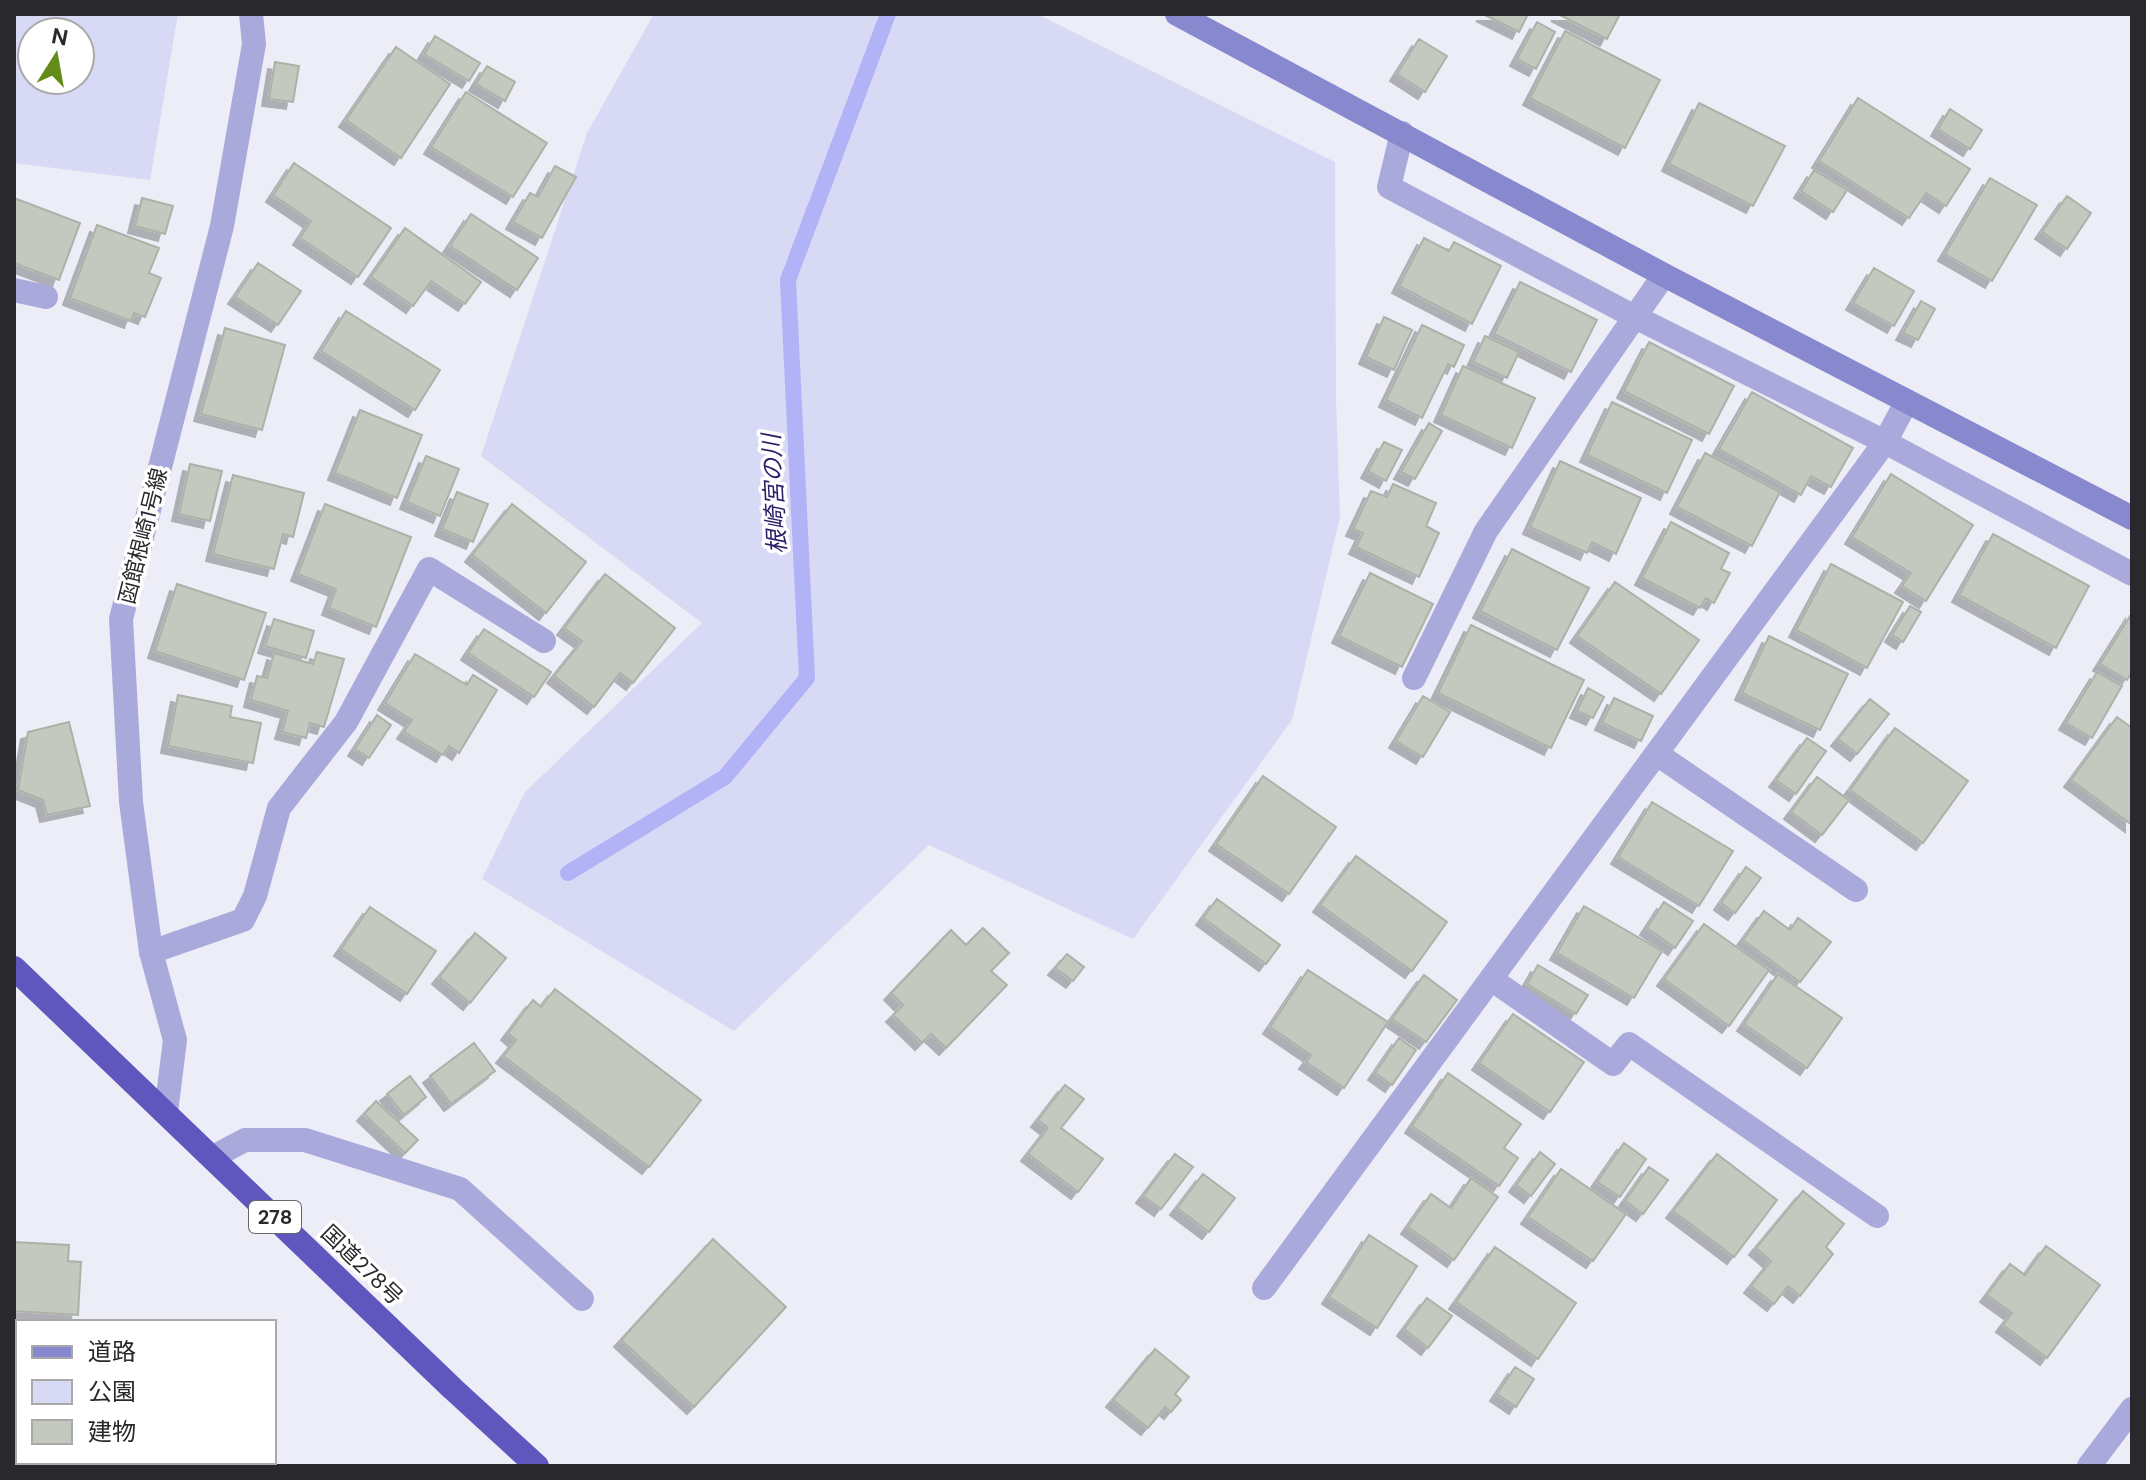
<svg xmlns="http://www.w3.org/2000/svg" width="2146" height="1480" font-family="'DM Sans','Noto Sans JP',sans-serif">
  <defs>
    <filter id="shadow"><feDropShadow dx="-7" dy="7" stdDeviation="0" flood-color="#0004"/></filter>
  </defs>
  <rect width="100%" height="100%" fill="#ededf7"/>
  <path fill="#d8d9f4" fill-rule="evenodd" d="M 14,14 L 178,14 L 150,180 L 14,163 ZM 32,32 L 80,32 L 80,80 L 32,80 Z
    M 654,14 L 1037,14 L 1335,162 L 1336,399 L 1340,517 L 1292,720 L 1133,939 L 929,845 L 734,1031 L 482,879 L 525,792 L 702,623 L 481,456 L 587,133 Z"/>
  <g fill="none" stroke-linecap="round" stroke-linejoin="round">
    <path stroke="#b2b3f6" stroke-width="16" d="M 568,873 L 725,777 L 807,678 L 788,280 L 888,14"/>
  </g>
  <path fill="#c4c9c0" stroke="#adb1a8" stroke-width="2" filter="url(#shadow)" d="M 1483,14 L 1528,14 L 1519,32 Z
    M 1558,14 L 1620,14 L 1607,39 Z
    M 1537,22 L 1555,32 L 1536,69 L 1517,59 Z
    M 1565,31 L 1660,80 L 1625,148 L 1530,98 Z
    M 435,36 L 480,63 L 469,81 L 424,54 Z
    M 1419,39 L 1447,56 L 1425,92 L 1397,74 Z
    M 396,47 L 450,84 L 401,158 L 346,120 Z
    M 275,62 L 299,66 L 293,102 L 269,99 Z
    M 487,66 L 515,82 L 505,101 L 476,84 Z
    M 466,92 L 547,143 L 513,197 L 431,147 Z
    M 1858,98 L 1970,169 L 1946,206 L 1926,193 L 1909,218 L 1819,161 Z
    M 1699,103 L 1785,146 L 1753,206 L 1669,164 Z
    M 1950,109 L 1982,130 L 1970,149 L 1938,129 Z
    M 294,163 L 391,228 L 358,277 L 300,238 L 311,221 L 273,195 Z
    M 555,166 L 576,177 L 542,238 L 513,222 L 530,193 L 538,197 Z
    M 1814,170 L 1847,190 L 1833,212 L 1801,191 Z
    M 1990,178 L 2037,205 L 1992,281 L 1945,254 Z
    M 2067,196 L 2091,213 L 2067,249 L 2042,232 Z
    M 14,198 L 80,223 L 59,280 L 14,263 Z
    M 142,198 L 173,206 L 165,234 L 135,226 Z
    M 471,214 L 538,258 L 517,290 L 450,246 Z
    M 97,225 L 159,248 L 149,273 L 161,278 L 145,317 L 134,313 L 131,321 L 70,298 Z
    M 405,228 L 481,282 L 465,304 L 431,281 L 413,306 L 371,277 Z
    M 1424,238 L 1449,251 L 1454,242 L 1501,266 L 1472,324 L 1399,286 Z
    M 258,263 L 301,291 L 278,325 L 235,297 Z
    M 1874,268 L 1914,291 L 1894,326 L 1853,303 Z
    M 1520,282 L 1597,320 L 1571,372 L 1494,334 Z
    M 1921,301 L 1935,309 L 1918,340 L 1903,333 Z
    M 346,311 L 440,370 L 415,410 L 321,351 Z
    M 1384,317 L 1412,330 L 1394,370 L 1366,357 Z
    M 1422,325 L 1464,345 L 1454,367 L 1448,364 L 1422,418 L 1386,400 Z
    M 225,328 L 285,345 L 262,430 L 201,414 Z
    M 1485,336 L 1519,352 L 1507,378 L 1473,362 Z
    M 1649,342 L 1734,386 L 1709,434 L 1624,391 Z
    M 1463,366 L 1535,398 L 1512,448 L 1441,415 Z
    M 1752,392 L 1853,448 L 1831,487 L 1811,476 L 1801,495 L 1719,449 Z
    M 1612,402 L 1692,440 L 1667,493 L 1587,455 Z
    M 360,410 L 422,435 L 397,498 L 335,473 Z
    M 1429,423 L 1442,431 L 1415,479 L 1401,472 Z
    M 1384,442 L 1402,450 L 1386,481 L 1368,471 Z
    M 1705,453 L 1780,492 L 1752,546 L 1677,507 Z
    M 426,456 L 459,469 L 440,516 L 407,502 Z
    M 1560,461 L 1641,498 L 1616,554 L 1592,542 L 1587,553 L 1530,527 Z
    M 190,464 L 222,471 L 210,521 L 179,514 Z
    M 1891,474 L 1973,525 L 1926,601 L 1902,586 L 1911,573 L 1852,537 Z
    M 233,475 L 304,493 L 293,537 L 283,534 L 274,569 L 213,554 Z
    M 1393,484 L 1436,503 L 1426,526 L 1439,533 L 1419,577 L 1356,547 L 1363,533 L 1353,529 L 1371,491 L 1387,497 Z
    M 457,492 L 488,504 L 473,542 L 442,529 Z
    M 325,504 L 411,537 L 376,627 L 329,608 L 336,589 L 298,574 Z
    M 512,504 L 586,562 L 546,613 L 472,555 Z
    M 1671,522 L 1729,553 L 1721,569 L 1730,573 L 1714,603 L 1706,598 L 1700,608 L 1642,578 Z
    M 1993,534 L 2089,586 L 2056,648 L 1959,595 Z
    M 1512,549 L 1589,588 L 1557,650 L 1480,611 Z
    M 1831,564 L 1903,602 L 1867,668 L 1796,630 Z
    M 1370,573 L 1433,604 L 1402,667 L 1339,636 Z
    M 605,574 L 675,628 L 633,683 L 620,673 L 594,707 L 554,676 L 582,641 L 564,628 Z
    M 1615,582 L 1699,640 L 1661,694 L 1577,636 Z
    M 177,584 L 266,613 L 244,680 L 155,651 Z
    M 1910,606 L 1921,612 L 1903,642 L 1892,635 Z
    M 2132,613 L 2132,672 L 2127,680 L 2100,664 Z
    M 274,619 L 314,631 L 306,658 L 265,646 Z
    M 1471,625 L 1584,680 L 1551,748 L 1438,693 Z
    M 484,629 L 551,672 L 534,697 L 468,653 Z
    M 1769,636 L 1848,674 L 1820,730 L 1742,693 Z
    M 317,652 L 344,659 L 324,727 L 310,723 L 306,738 L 282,732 L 288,711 L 251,700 L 257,676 L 267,678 L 274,653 L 313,664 Z
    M 415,654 L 467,685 L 473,675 L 497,690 L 459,753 L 449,746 L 443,755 L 404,732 L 412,720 L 385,703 Z
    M 2097,672 L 2122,686 L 2092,738 L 2066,723 Z
    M 1588,688 L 1604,697 L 1593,718 L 1577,711 Z
    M 178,695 L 232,706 L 230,717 L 261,723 L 253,763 L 168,746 Z
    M 1423,696 L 1450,712 L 1423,757 L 1396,741 Z
    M 1614,698 L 1653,716 L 1641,741 L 1602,723 Z
    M 1870,699 L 1889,714 L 1857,754 L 1838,739 Z
    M 377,715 L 391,725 L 369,758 L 355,749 Z
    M 2117,717 L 2132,728 L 2132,825 L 2071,780 Z
    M 69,722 L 90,806 L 47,815 L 43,800 L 18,790 L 28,732 Z
    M 1895,728 L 1968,781 L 1923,843 L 1850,790 Z
    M 1807,738 L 1826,751 L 1796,794 L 1776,780 Z
    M 1263,776 L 1336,827 L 1289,894 L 1216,844 Z
    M 1817,777 L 1849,800 L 1822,835 L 1791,812 Z
    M 1652,802 L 1733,851 L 1699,906 L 1618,857 Z
    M 1356,856 L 1447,922 L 1412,971 L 1320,905 Z
    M 1746,867 L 1761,878 L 1735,913 L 1721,903 Z
    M 1217,899 L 1280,945 L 1266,964 L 1203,918 Z
    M 1664,902 L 1693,921 L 1675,948 L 1647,928 Z
    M 1584,906 L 1662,951 L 1634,998 L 1557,953 Z
    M 370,907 L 436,951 L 407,994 L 341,949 Z
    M 1764,911 L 1790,930 L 1798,918 L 1831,942 L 1800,982 L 1743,940 Z
    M 1704,924 L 1769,970 L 1729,1026 L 1664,979 Z
    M 983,928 L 1009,953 L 991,971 L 1007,985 L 946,1048 L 931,1034 L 922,1043 L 893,1015 L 903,1005 L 891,993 L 951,930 L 966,945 Z
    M 475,933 L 506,958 L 470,1003 L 439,977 Z
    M 1067,954 L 1084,967 L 1073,981 L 1055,968 Z
    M 1538,965 L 1588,995 L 1576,1014 L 1527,984 Z
    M 1308,970 L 1388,1022 L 1344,1088 L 1306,1062 L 1311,1055 L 1270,1027 Z
    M 1778,974 L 1842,1018 L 1807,1068 L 1744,1024 Z
    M 1424,975 L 1457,1000 L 1426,1042 L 1392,1019 Z
    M 555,989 L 701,1100 L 649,1167 L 503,1056 L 516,1040 L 508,1033 L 533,1000 L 541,1007 Z
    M 1513,1014 L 1584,1062 L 1550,1112 L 1479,1063 Z
    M 1399,1038 L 1416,1050 L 1392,1085 L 1375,1073 Z
    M 474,1043 L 495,1071 L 451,1104 L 430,1076 Z
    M 1448,1073 L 1521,1124 L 1504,1148 L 1518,1158 L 1499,1186 L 1412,1126 Z
    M 410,1076 L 426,1097 L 404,1115 L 387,1094 Z
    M 1065,1085 L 1084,1099 L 1061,1128 L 1103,1159 L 1078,1192 L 1028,1154 L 1048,1128 L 1038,1120 Z
    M 376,1101 L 418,1140 L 405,1153 L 364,1114 Z
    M 1624,1143 L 1646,1159 L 1620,1197 L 1597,1182 Z
    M 1540,1152 L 1555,1164 L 1531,1196 L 1516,1185 Z
    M 1175,1154 L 1193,1167 L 1161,1209 L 1143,1196 Z
    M 1717,1154 L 1777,1200 L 1734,1257 L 1673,1211 Z
    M 1649,1167 L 1668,1180 L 1643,1214 L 1625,1201 Z
    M 1561,1169 L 1626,1214 L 1593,1261 L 1528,1217 Z
    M 1203,1174 L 1235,1198 L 1209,1232 L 1177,1208 Z
    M 1471,1178 L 1498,1197 L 1454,1260 L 1408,1227 L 1431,1194 L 1451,1208 Z
    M 1803,1191 L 1844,1224 L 1826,1247 L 1833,1254 L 1800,1296 L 1788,1286 L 1774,1304 L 1751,1286 L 1771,1261 L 1756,1248 Z
    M 1369,1235 L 1417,1266 L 1377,1328 L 1329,1297 Z
    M 713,1239 L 786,1307 L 694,1407 L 621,1340 Z
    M 14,1242 L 69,1245 L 68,1261 L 81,1262 L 78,1315 L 14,1311 Z
    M 2046,1246 L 2100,1285 L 2047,1358 L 2003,1325 L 2012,1313 L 1987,1295 L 2010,1264 L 2025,1275 Z
    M 1495,1247 L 1576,1303 L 1538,1359 L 1456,1302 Z
    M 1427,1298 L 1452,1316 L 1428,1348 L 1404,1329 Z
    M 1155,1349 L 1189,1377 L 1175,1394 L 1181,1400 L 1171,1412 L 1165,1407 L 1148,1428 L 1113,1400 Z
    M 14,1356 L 18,1357 L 18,1413 L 14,1412 Z
    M 1515,1367 L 1534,1379 L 1516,1407 L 1497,1394 Z"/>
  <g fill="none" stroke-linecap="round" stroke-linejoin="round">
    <path stroke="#a9aadb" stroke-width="24" d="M 14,290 L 46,297
      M 1657,754 L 1856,890
      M 151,952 L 243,920 L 255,896 L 279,808 L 346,722 L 429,569 L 544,641
      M 1491,979 L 1613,1064 L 1629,1044 L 1877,1216
      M 213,1157 L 245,1140 L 305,1140 L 460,1189 L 582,1299"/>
    <path stroke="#a9aadb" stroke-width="24" d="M 1402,133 L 1389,187 L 1635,317 L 1885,442 L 2132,574
      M 1414,678 L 1486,531 L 1664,275
      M 166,1112 L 175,1040 L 151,952 L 131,802 L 121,619 L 222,226 L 254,44 L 251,14
      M 1264,1288 L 1885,442 L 1907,401
      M 14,1464 L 22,1466
      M 2089,1466 L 2132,1409"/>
    <path stroke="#8888cf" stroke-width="24" d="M 1177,14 L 1664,275 L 2132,518"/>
    <path stroke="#5f57bd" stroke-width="24" d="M 14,968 L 453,1389 L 537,1466"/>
  </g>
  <g text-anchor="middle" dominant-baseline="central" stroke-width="7" stroke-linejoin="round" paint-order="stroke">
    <rect fill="#fff" stroke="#69696c" stroke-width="2" x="249" y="1201" width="52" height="32" rx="6"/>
    <g font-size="20" font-weight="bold" fill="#29292d">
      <text x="275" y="1217">278</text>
    </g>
    <g font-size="22" fill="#29292d" stroke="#fff">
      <text transform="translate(143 536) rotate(-76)">函館根崎1号線</text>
      <text transform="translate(362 1265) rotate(44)">国道278号</text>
    </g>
    <g font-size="24" font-style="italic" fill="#2a1e6a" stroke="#fff">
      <text transform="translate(774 494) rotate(-93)">根崎宮の川</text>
    </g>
  </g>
  <rect width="2146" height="1480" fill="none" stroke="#29292d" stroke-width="32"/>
  <rect x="16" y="1320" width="260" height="144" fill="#ffffff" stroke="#a9a9ab" stroke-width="2"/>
  <rect x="32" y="1346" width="40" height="12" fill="#8888cf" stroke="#a9a9ab" stroke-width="2"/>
  <text x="88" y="1360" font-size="24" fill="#29292d">道路</text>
  <rect x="32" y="1380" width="40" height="24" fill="#d8d9f4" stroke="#a9a9ab" stroke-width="2"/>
  <text x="88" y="1400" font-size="24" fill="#29292d">公園</text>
  <rect x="32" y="1420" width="40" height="24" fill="#c4c9c0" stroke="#a9a9ab" stroke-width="2"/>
  <text x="88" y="1440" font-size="24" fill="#29292d">建物</text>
  <g transform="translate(56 56) rotate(11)"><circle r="38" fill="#ffffff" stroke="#a9a9ab" stroke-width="2"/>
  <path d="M0-6L14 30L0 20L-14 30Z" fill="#648c18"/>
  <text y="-12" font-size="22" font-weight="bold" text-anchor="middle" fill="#29292d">N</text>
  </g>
</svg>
